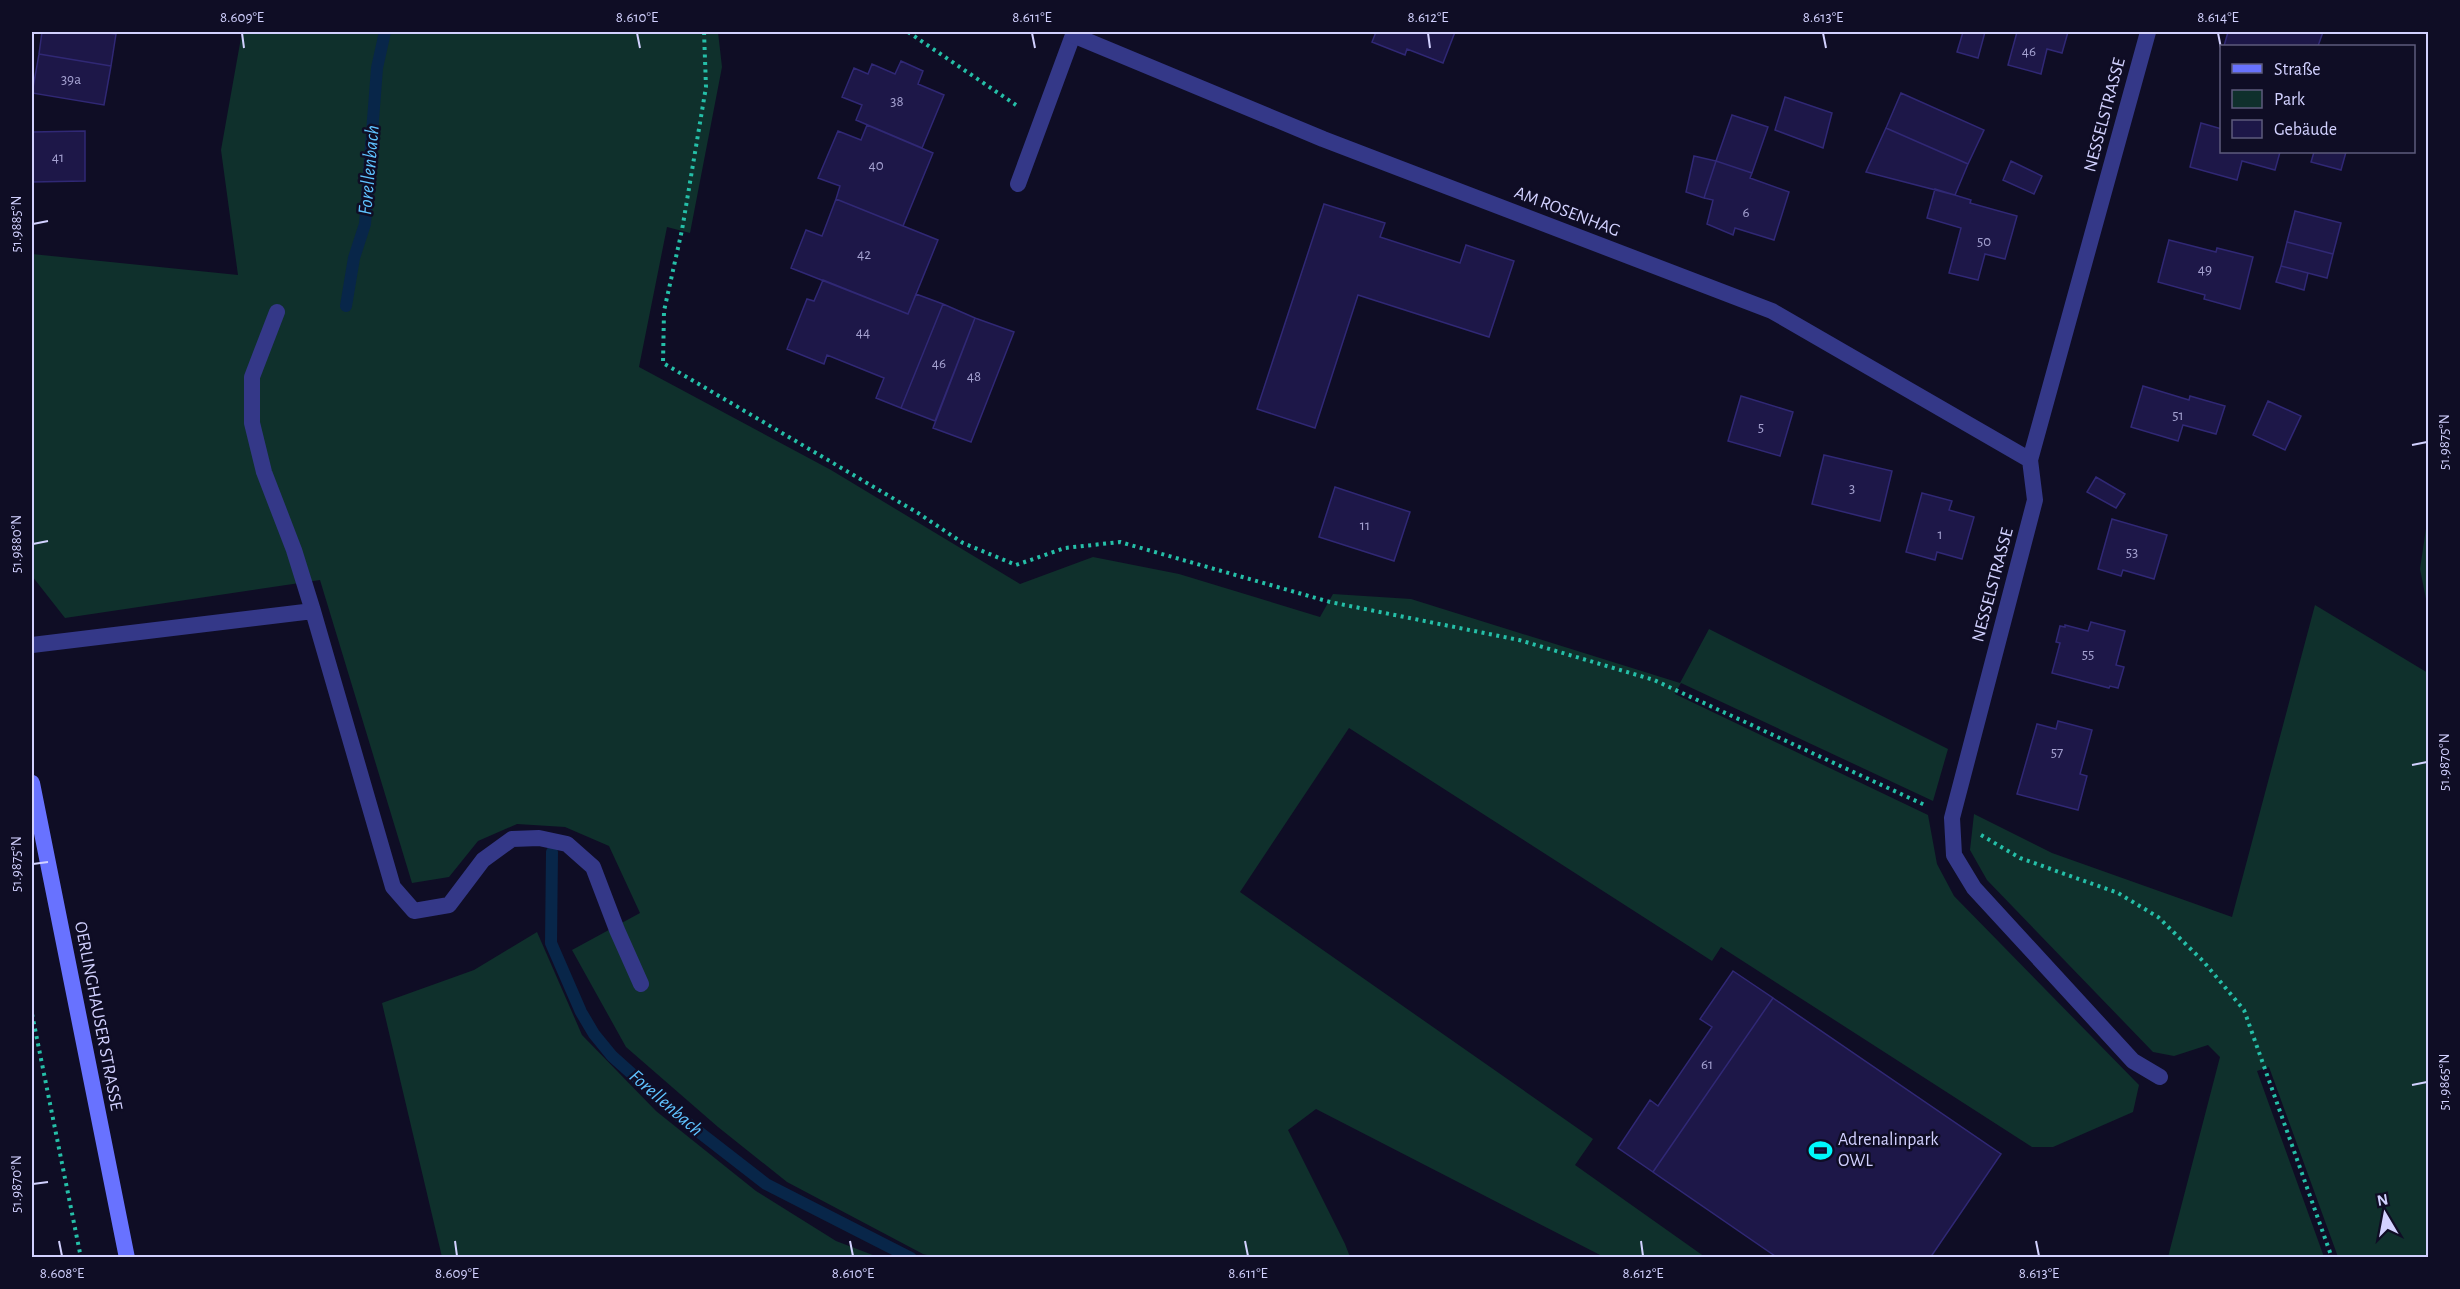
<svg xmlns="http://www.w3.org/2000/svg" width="2460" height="1289" font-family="'Alegreya Sans',sans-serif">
  <rect width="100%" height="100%" fill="#0f0d25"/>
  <path fill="#0f302c" d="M 242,32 L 718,32 L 722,67 L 690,233 L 667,227 L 639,367 L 831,470 L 1020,584 L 1093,557 L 1179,574 L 1320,617 L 1333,594 L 1411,599 L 1680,683 L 1709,629 L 1948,749 L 1933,801 L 1681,683 L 1675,694 L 1928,815 L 1937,864 L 1954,896 L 2139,1085 L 2133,1112 L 2053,1147 L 2032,1147 L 1721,947 L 1712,961 L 1349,728 L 1240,892 L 1593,1139 L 1575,1165 L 1705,1257 L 1604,1257 L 1316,1109 L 1288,1130 L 1345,1244 L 1350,1257 L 940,1258 L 923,1254 L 787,1182 L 718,1127 L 626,1047 L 572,950 L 640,913 L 609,846 L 565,827 L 517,824 L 478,841 L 449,877 L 412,883 L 320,580 L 65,618 L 32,576 L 32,254 L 238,275 L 221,150 Z
    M 2428,515 L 2428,609 L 2420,569 Z
    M 2315,605 L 2428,673 L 2428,1257 L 2338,1257 L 2269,1067 L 2257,1071 L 2324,1257 L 2168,1257 L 2220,1057 L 2208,1045 L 2174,1056 L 2153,1052 L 1987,880 L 1970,850 L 1974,814 L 2052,853 L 2232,917 Z
    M 537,932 L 582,1035 L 656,1111 L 756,1191 L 836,1241 L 878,1257 L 442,1257 L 382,1003 L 474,970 Z"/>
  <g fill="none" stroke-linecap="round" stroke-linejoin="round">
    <path stroke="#082649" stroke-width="12" d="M 346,306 L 354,258 L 365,224 L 377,68 L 385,32
      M 552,852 L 551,943 L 581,1012 L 594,1034 L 612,1056 L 681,1118 L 766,1184 L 911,1258"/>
  </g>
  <path fill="#1d1748" stroke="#302875" stroke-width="1.5" d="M 42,32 L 99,32 L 116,34 L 111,66 L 39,54 Z
    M 1376,32 L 1455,32 L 1443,63 L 1407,49 L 1405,55 L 1372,42 Z
    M 1963,32 L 1985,32 L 1978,58 L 1957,52 Z
    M 2017,32 L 2068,32 L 2062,53 L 2047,49 L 2041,74 L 2008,65 Z
    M 2228,32 L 2323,32 L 2318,46 L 2224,46 Z
    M 39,54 L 111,66 L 104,105 L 32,93 Z
    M 901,61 L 923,71 L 918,84 L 944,95 L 922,148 L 856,120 L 862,105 L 842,97 L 854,68 L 868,74 L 872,64 L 895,74 Z
    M 1901,93 L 1984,130 L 1968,164 L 1886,128 Z
    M 1785,97 L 1832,113 L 1823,148 L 1775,130 Z
    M 1732,115 L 1768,127 L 1752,173 L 1716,161 Z
    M 2201,123 L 2222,129 L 2222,152 L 2280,152 L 2275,170 L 2242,161 L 2237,180 L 2190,167 Z
    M 867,125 L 933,153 L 903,226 L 836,199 L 840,186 L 818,178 L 838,131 L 861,140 Z
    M 1886,128 L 1968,164 L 1955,195 L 1866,172 Z
    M 85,131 L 85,181 L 32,182 L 32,132 Z
    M 2314,152 L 2346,152 L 2341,170 L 2311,162 Z
    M 1694,156 L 1716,161 L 1704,198 L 1686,192 Z
    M 1716,161 L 1752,173 L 1750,178 L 1789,192 L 1774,240 L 1735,228 L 1733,235 L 1707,224 L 1713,200 L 1704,198 Z
    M 2011,161 L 2042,176 L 2034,194 L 2003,180 Z
    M 1935,189 L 1971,200 L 1970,203 L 2017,216 L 2005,259 L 1985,254 L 1978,280 L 1949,273 L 1961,228 L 1927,218 Z
    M 836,199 L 938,240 L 908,314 L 791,268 L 806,230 L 822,236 Z
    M 1324,204 L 1385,223 L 1380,237 L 1460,263 L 1466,245 L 1514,261 L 1489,337 L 1358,295 L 1315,428 L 1257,409 Z
    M 2295,211 L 2341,223 L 2333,254 L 2287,242 Z
    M 2169,240 L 2216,252 L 2217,248 L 2253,257 L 2240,309 L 2204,299 L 2205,295 L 2158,282 Z
    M 2287,242 L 2333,254 L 2327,278 L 2281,266 Z
    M 2281,266 L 2308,273 L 2304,290 L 2276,282 Z
    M 823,280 L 908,314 L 916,294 L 943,304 L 901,408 L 876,398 L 884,378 L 827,355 L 824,364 L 787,349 L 807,299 L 814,301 Z
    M 943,304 L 975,318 L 935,421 L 901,408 Z
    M 975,318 L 1014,332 L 971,442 L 933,428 Z
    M 2143,386 L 2189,400 L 2190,396 L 2225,406 L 2216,434 L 2183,425 L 2178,441 L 2131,427 Z
    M 1741,396 L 1793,412 L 1780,456 L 1728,441 Z
    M 2268,401 L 2301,416 L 2285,450 L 2253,435 Z
    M 1824,455 L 1892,471 L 1880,521 L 1812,504 Z
    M 2096,477 L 2125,494 L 2116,508 L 2087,492 Z
    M 1335,487 L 1410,512 L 1394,561 L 1319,537 Z
    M 1922,493 L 1952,501 L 1949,510 L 1974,517 L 1962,559 L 1937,552 L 1935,560 L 1906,552 Z
    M 2112,519 L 2167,535 L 2154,579 L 2123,570 L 2121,576 L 2098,569 Z
    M 2091,622 L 2125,631 L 2116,665 L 2124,667 L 2118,688 L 2110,686 L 2109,688 L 2052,673 L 2060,643 L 2056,642 L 2060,626 L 2065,627 L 2065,625 L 2088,631 Z
    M 2058,721 L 2092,730 L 2080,774 L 2087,776 L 2078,810 L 2017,794 L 2037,724 L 2056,729 Z
    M 1733,971 L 1773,998 L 1653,1172 L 1618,1148 L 1650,1100 L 1658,1106 L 1712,1027 L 1700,1019 Z
    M 1773,998 L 2001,1154 L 1930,1258 L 1778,1258 L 1653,1172 Z"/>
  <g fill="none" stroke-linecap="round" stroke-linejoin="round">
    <path stroke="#25bfa8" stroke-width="4" stroke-dasharray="3 4.5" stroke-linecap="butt" d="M 704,32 L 706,87 L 682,230 L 664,311 L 663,363 L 918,513 L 963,543 L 1016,565 L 1065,548 L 1120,542 L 1330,602 L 1519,640 L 1654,680 L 1927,806
      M 908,32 L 1016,105
      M 1981,835 L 2020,858 L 2118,893 L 2158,917 L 2203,961 L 2244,1010 L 2332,1258
      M 32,1014 L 81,1258"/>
    <path stroke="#343888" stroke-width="16" d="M 1018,184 L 1073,35
      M 277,312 L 252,377 L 252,423 L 264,472 L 294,550 L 313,611
      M 32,645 L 313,611 L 393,887 L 414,911 L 449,905 L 483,860 L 512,839 L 539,838 L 567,844 L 593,867 L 617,930 L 641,984"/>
    <path stroke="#343888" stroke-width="16" d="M 1075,32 L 1073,35 L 1323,139 L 1772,311 L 2030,460
      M 2148,32 L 2030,460 L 2035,500 L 1952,818 L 1954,855 L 1974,888 L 2133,1061 L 2160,1077"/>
    <path stroke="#6872ff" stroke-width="16" d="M 32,783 L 127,1258"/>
  </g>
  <path fill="none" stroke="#d2d1ff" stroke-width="2" d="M 242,33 L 244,48M 637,33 L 640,48M 1032,33 L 1035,48M 1428,33 L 1430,48M 1823,33 L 1826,48M 2218,33 L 2221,48M 33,224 L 48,221M 2412,445 L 2427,442M 33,544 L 48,541M 2412,765 L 2427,762M 33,864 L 48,862M 2412,1085 L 2427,1082M 33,1184 L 48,1182M 59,1241 L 62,1256M 455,1241 L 457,1256M 850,1241 L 853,1256M 1245,1241 L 1248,1256M 1641,1241 L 1643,1256M 2036,1241 L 2039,1256"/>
  <defs>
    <symbol id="stadium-bare" viewBox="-9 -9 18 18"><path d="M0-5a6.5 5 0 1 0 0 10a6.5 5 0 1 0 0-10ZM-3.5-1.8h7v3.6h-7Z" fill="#00f9fc" stroke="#0f0d25" stroke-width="2.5" paint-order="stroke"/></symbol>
  </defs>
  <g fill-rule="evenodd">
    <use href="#stadium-bare" x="1804" y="1134" width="33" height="33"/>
  </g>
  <g text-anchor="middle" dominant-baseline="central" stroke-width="5" stroke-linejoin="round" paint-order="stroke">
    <g font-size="15" fill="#a5a2d1">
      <text x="2029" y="51">46</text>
      <text x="71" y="79">39a</text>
      <text x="897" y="101">38</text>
      <text x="58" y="157">41</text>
      <text x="876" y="165">40</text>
      <text x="1746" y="212">6</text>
      <text x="1984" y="241">50</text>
      <text x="864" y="254">42</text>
      <text x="2205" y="269">49</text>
      <text x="863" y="332">44</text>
      <text x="939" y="363">46</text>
      <text x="974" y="376">48</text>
      <text x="2178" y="415">51</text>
      <text x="1761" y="427">5</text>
      <text x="1852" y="488">3</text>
      <text x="1365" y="525">11</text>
      <text x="1940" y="534">1</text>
      <text x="2132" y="552">53</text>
      <text x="2088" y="654">55</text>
      <text x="2057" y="752">57</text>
      <text x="1707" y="1064">61</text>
    </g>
    <g font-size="18" fill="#d2d1ff" stroke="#0f0d25">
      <text transform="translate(2105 115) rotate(-75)">NESSELSTRASSE</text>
      <text transform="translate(1567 212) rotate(21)">AM ROSENHAG</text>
      <text transform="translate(1993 585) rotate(-75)">NESSELSTRASSE</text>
      <text transform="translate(98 1016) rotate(79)">OERLINGHAUSER STRASSE</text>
    </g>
    <g font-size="18" fill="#d2d1ff" stroke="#0f0d25" text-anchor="start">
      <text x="1838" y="1140">Adrenalinpark<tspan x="1838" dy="21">OWL</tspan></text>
    </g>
    <g font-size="20" font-style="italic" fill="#5fc3ff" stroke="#0f0d25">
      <text transform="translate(369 170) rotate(-85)">Forellenbach</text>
      <text transform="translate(666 1103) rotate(41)">Forellenbach</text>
    </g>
  </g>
  <rect width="2460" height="1289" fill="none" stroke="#0f0d25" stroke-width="66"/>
  <rect x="2220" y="45" width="195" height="108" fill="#0f0d25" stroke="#5d5b7c" stroke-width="1.5"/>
  <rect x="2232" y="64" width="30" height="9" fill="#6872ff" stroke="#5d5b7c" stroke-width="1.5"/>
  <text x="2274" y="75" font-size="18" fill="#d2d1ff">Straße</text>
  <rect x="2232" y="90" width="30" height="18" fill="#0f302c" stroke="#5d5b7c" stroke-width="1.5"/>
  <text x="2274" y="105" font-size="18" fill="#d2d1ff">Park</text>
  <rect x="2232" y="120" width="30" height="18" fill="#1d1748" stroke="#5d5b7c" stroke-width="1.5"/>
  <text x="2274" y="135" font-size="18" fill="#d2d1ff">Gebäude</text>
  <g transform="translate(2385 1214) rotate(350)" stroke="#0f0d25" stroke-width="4.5" paint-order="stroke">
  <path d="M0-4.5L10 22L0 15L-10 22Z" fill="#d2d1ff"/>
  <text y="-9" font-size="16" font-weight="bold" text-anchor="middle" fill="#d2d1ff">N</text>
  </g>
  <rect x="33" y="33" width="2394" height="1223" fill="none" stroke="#d2d1ff" stroke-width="2"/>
  <g font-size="15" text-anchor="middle" fill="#d2d1ff">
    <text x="242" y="22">8.609°E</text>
    <text x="637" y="22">8.610°E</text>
    <text x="1032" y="22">8.611°E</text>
    <text x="1428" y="22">8.612°E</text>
    <text x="1823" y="22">8.613°E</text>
    <text x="2218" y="22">8.614°E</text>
    <text transform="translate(16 224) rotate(-90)" y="5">51.9885°N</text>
    <text transform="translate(2444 442) rotate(-90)" y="5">51.9875°N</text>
    <text transform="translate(16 544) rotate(-90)" y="5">51.9880°N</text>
    <text transform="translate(2444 762) rotate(-90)" y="5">51.9870°N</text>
    <text transform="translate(16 864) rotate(-90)" y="5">51.9875°N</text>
    <text transform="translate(2444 1082) rotate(-90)" y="5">51.9865°N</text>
    <text transform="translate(16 1184) rotate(-90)" y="5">51.9870°N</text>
    <text x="62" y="1278">8.608°E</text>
    <text x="457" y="1278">8.609°E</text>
    <text x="853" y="1278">8.610°E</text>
    <text x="1248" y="1278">8.611°E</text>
    <text x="1643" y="1278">8.612°E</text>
    <text x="2039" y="1278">8.613°E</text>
  </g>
</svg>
